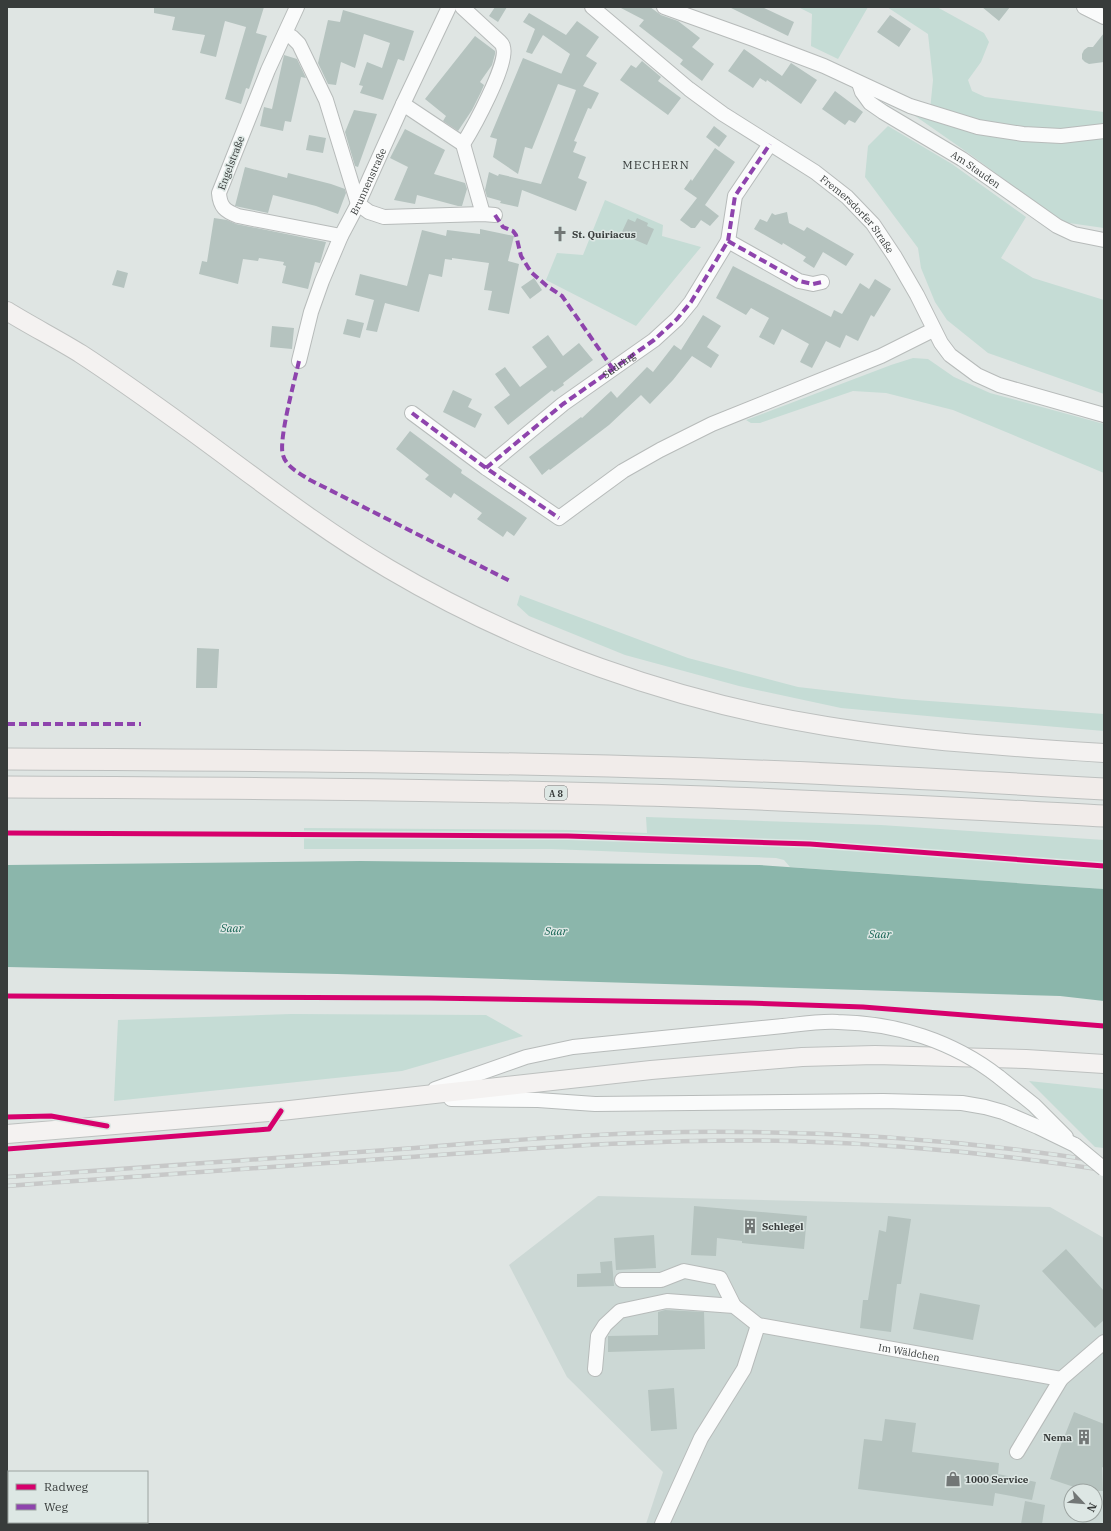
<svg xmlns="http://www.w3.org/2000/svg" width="1111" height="1531" font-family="'IBM Plex Serif',serif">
  <rect width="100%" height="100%" fill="#dfe5e3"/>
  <path fill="#ccd8d5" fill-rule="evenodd" d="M 598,1196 L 1050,1207 L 1104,1238 L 1104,1524 L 646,1524 L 663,1472 L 567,1377 L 509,1265 ZM 1071,1491 L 1095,1491 L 1095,1515 L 1071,1515 Z"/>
  <path fill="#c5dcd5" d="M 798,7 L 868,7 L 838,59 L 811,46 L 812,14 Z
    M 887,7 L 937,7 L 984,33 L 989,42 L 981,62 L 968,80 L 972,91 L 985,97 L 1104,112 L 1104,228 L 1062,222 L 971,155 L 911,113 L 930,110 L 933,80 L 928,34 Z
    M 888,126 L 952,164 L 1026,217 L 1001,258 L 1033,278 L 1104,300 L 1104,394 L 988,353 L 947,320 L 935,302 L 921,268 L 918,248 L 865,177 L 868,146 Z
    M 605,200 L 663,225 L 662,236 L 701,247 L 636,326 L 546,280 L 557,253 L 583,255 Z
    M 913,358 L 928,359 L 954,377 L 990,393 L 1104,424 L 1104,473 L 953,410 L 886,393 L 853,391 L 760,423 L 751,423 L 746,420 L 891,365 Z
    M 520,595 L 688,658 L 798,687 L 902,699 L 1104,714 L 1104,731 L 949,718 L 841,708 L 739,686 L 625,655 L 529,616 L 517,605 Z
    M 646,817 L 881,825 L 1104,840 L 1104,889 L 790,867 L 784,860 L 776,858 L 551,849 L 304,849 L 304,828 L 570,830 L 647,833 Z
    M 291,1014 L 486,1015 L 523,1036 L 402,1071 L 114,1101 L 118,1020 Z
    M 1029,1081 L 1104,1089 L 1104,1148 L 1095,1147 Z"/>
  <path fill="#8bb6ab" d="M 360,861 L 759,865 L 1104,889 L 1104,1001 L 1060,996 L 337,974 L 7,967 L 7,865 Z"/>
  <path fill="#b5c3bf" d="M 154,7 L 264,7 L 256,33 L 267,36 L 249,89 L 246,88 L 241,104 L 225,99 L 246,27 L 225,21 L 216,57 L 200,53 L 205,35 L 172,30 L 175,17 L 154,13 Z
    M 495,7 L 507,7 L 498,22 L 489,16 Z
    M 619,7 L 650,7 L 661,15 L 678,21 L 700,38 L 692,47 L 714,64 L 702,81 L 680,64 L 683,60 L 639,26 L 644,20 Z
    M 729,7 L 762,7 L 794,22 L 788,36 Z
    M 982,7 L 1010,7 L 999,21 Z
    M 343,10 L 414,31 L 404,61 L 398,59 L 383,100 L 360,93 L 363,86 L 359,85 L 367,62 L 382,68 L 390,43 L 364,34 L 355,68 L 341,62 L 336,85 L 328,84 L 318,63 L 328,20 L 340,22 Z
    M 529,13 L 566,35 L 577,21 L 599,37 L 586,56 L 597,63 L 583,86 L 599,93 L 591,109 L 588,108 L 574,141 L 577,142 L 573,152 L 586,157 L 578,178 L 587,182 L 576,211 L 522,190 L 518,207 L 500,203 L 501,201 L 487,197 L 485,190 L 489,172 L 498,176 L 499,174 L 541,184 L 576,90 L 558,84 L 532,149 L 525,147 L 518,174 L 493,157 L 497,139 L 490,137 L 523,58 L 562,74 L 559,79 L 570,54 L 543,35 L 532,54 L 526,52 L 535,29 L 523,22 Z
    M 890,15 L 911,29 L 899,47 L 877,32 Z
    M 1104,33 L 1104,62 L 1089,64 L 1085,62 L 1082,59 L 1082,54 L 1084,50 L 1088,47 L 1093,47 Z
    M 475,36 L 495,51 L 495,54 L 492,65 L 480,82 L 484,85 L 481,92 L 472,110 L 458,131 L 443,121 L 446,116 L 425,99 Z
    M 744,49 L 782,76 L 791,63 L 817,80 L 801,104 L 767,80 L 766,82 L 760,78 L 753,88 L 728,71 Z
    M 284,55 L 297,59 L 306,78 L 301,77 L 291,122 L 285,121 L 283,131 L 260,126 L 264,107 L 272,109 Z
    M 642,61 L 661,77 L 658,81 L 681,98 L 668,115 L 620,80 L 631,65 L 636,68 Z
    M 835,91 L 863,112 L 855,123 L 849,120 L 845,125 L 822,109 Z
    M 354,110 L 377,114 L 358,167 L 355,166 L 345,132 Z
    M 714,126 L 727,136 L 719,147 L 706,137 Z
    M 405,129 L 445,150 L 434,174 L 465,183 L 467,189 L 462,206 L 458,206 L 417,195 L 415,204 L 394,200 L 408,167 L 390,158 Z
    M 309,135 L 326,138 L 323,153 L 306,150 Z
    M 715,148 L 735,162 L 705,205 L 719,216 L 710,226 L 701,220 L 695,228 L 691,228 L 680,220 L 697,198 L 684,189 L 691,179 L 692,181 Z
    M 245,167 L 287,178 L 288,173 L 331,184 L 345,189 L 346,193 L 338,214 L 316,206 L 273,195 L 268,213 L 235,206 Z
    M 787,212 L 789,223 L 804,231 L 807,227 L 854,254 L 846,266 L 823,252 L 814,268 L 803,261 L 806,257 L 783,243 L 782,245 L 754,229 L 760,219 L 767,222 L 772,213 L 775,215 Z
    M 214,218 L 227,220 L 236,224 L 326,242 L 320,263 L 315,262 L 308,289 L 282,283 L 286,266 L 283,265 L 284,262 L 259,258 L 258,261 L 243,259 L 238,284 L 199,274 L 202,261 L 207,262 Z
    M 637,218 L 648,223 L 647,226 L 654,229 L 647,245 L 621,234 L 628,219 L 635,222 Z
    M 480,229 L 514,236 L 508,261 L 519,264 L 509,314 L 488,310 L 492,291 L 484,290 L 489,263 L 452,258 L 452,260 L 445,259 L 442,277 L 429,274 L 419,312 L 385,303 L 377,332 L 366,330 L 374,300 L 355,295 L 360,274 L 407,286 L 422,230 L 446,236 L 447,230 L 480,234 Z
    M 733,266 L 831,317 L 834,310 L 842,314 L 860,283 L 869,289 L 875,279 L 891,289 L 874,317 L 871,315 L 858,341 L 846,335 L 840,348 L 826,341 L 812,368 L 800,362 L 809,344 L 782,329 L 774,345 L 759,337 L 769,318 L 751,308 L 746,315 L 716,298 Z
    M 117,270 L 128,273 L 124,288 L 112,285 Z
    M 534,278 L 542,290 L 530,299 L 521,287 Z
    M 703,315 L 721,326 L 707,347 L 719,355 L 711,368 L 692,356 L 673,380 L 650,404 L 641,395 L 609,425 L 550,470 L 549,469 L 542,475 L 529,457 L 581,417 L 582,418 L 611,391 L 617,398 L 647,367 L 653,372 L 674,345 L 681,350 Z
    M 347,319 L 364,323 L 360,338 L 343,334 Z
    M 272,326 L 294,328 L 292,349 L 270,347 Z
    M 548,335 L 563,356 L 579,343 L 593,360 L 563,383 L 564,385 L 554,392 L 552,390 L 508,425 L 494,407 L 510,395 L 495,374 L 505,367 L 520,387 L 547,367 L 532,347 Z
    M 453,390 L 472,399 L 468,407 L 482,414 L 475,428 L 443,412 Z
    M 410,431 L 462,470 L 461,473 L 527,518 L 514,536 L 507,531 L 503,537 L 477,519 L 482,513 L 454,493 L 451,498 L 425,479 L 429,475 L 396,449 Z
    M 197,648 L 219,649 L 217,688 L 196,688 Z
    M 694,1206 L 807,1216 L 804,1249 L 742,1243 L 742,1241 L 717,1238 L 716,1256 L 691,1255 Z
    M 888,1216 L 911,1219 L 901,1284 L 897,1284 L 891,1332 L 860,1328 L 863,1300 L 868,1300 L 879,1230 L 886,1232 Z
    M 654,1235 L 656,1268 L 616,1270 L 614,1238 Z
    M 1066,1249 L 1104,1291 L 1104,1320 L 1095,1328 L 1042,1271 Z
    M 612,1261 L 614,1286 L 577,1287 L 577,1274 L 601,1273 L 600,1262 Z
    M 920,1293 L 980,1305 L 973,1340 L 913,1329 Z
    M 665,1310 L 704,1312 L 705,1349 L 608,1352 L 608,1336 L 658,1335 L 658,1312 Z
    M 674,1388 L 677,1429 L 651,1431 L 648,1390 Z
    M 1074,1412 L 1104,1424 L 1104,1468 L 1102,1467 L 1103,1491 L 1075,1491 L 1074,1487 L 1050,1479 L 1059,1450 Z
    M 885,1419 L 916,1423 L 912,1452 L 999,1463 L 998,1474 L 1036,1482 L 1032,1500 L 995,1493 L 993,1506 L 858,1489 L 864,1439 L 882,1441 Z
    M 1025,1501 L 1045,1505 L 1042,1524 L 1021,1524 Z"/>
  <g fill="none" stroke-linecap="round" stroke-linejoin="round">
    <defs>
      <g id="minor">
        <path d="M 297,7 L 268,70 L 219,193 C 220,207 225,211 238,216 L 341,236"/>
        <path d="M 462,7 L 500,42 C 501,43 503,45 503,47 C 509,63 473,128 463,144"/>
        <path id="s1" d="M 592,7 L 689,89 L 723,114 L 815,172 L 847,197 L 873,224 L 895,257 L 917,295 L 941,343 L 950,355 L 977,375 L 999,385 L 1104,415"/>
        <path d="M 664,7 L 753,39 L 824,66 L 910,106 L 978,127 L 1023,134 L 1061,136 L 1104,131"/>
        <path d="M 1084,7 L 1104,17"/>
        <path d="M 285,34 L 292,37 L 299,44 L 326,100 L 358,204 L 369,212 L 384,217 L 483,214 L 495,215"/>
        <path id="s2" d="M 859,83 L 862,92 L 870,103 L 883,112 L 962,159 L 1057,226 L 1074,234 L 1104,240"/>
        <path d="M 403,104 L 463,144 L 483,214"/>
        <path d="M 728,241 L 799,281 L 813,284 L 822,282"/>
        <path id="s3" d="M 299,361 L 311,312 L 322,281 L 341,236 L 358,204 L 403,104 L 449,7"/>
        <path d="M 412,413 L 486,468 L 559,518 L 623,471 L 660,450 L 712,424 L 881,356 L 933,330"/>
        <path id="s4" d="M 486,468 L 563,404 L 654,340 L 677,319 L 691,302 L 728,241 L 735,196 L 770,144"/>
        <path d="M 999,1077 L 1034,1105 L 1066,1137"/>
        <path d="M 435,1089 L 526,1057 L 573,1047 L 783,1026"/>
        <path d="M 451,1099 L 538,1100 L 595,1104 L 883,1101 L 962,1103 L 985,1107 L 1003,1112 L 1038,1127 L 1075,1145"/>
        <path d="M 622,1280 L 661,1280 L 684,1271 L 720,1278 L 734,1306"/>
        <path id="s5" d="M 595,1369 L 598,1336 L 605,1325 L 620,1311 L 667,1301 L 734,1306 L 758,1325 L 1061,1379"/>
        <path d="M 1017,1452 L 1061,1379 L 1104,1342"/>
        <path d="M 662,1524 L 701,1438 L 744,1369 L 758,1325"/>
      </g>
      <path id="major" d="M 7,311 C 31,326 57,339 81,354 C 118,378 154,404 190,430 C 256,478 319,528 389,569 C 521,647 675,702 826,726 C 918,741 1011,747 1104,753
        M 7,1134 L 281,1111 L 651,1070 L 802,1057 L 875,1055 L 1026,1059 L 1104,1064"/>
      <path id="highway" d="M 7,759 C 218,760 430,761 641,767 C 796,771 950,780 1104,789
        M 7,787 C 218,788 430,789 641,795 C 796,799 950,808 1104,816"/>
    </defs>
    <use href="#minor" stroke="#b7bbba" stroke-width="16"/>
    <use href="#major" stroke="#bdc0bf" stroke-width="20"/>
    <use href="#highway" stroke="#bdc0bf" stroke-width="23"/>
    <use href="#minor" stroke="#fafbfb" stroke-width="14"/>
    <use href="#major" stroke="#f4f2f1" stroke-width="18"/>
    <use href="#highway" stroke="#f1ecea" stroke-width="21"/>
    <defs>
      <path id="rail" d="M 7,1177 C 143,1168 279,1158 415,1148 C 525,1139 636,1130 746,1132 C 866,1133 986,1143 1104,1162
        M 7,1186 C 141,1176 275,1167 410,1157 C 536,1148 663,1138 790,1141 C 896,1144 1000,1154 1104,1170"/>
    </defs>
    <use href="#rail" stroke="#c7c8c8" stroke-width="4.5"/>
    <use href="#rail" stroke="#dde7e4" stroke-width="3" stroke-dasharray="9" stroke-linecap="butt"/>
    <defs>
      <path id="minor-bridge" d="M 783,1026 C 801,1024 820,1021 838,1022 C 896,1023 953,1041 999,1077
        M 1075,1145 L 1104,1169"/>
    </defs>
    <use href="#minor-bridge" stroke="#b7bbba" stroke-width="16" stroke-linecap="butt"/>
    <use href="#minor-bridge" stroke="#fafbfb" stroke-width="14"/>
    <path stroke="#8e44ad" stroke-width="4" stroke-dasharray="8 4" stroke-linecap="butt" d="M 495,215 L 503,227 L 513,231 L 516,235 L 521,256 L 531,272 L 547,286 L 562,296 L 613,369
      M 728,241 L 799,281 L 813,284 L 822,282
      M 299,361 C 295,379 278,441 283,455 C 286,467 301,474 310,480 L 510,581
      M 412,413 L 486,468 L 559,518
      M 486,468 L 563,404 L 654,340 L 677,319 L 691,302 L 728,241 L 735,196 L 770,144
      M 7,724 L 141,724"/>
    <defs>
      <path id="cycleway" d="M 7,833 L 568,836 L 810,844 L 1104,866
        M 7,996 L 429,998 L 749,1003 L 863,1007 L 1104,1026
        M 7,1117 L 51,1116 L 107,1126
        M 7,1149 L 269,1129 L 281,1111"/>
    </defs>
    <use href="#cycleway" stroke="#dde7e4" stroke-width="8"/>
    <use href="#cycleway" stroke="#d6006c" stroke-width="5"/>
  </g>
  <defs>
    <symbol id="church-bare" viewBox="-9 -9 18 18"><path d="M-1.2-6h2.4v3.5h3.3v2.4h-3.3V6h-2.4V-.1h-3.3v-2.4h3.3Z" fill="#727776" stroke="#dde7e4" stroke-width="2.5" paint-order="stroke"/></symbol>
    <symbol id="building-bare" viewBox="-9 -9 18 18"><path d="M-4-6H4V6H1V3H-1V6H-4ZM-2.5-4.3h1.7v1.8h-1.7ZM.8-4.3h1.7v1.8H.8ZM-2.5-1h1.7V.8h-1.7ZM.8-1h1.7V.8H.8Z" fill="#727776" stroke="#dde7e4" stroke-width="2.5" paint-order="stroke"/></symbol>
    <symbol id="shop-bare" viewBox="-9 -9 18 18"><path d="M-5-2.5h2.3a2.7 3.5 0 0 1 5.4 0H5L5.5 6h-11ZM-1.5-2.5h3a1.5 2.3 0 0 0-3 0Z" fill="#727776" stroke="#dde7e4" stroke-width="2.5" paint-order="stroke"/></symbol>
  </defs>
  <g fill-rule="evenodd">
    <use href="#church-bare" x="549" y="223" width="22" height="22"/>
    <use href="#building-bare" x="739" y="1215" width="22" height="22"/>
    <use href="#building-bare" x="1073" y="1426" width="22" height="22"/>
    <use href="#shop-bare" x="942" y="1468" width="22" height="22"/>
  </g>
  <g text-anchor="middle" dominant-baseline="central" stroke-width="3" stroke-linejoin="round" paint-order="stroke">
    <rect fill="#dde7e4" stroke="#6a6f6e" stroke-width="1" x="545" y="786" width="22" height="14" rx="3"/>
    <g font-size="9" font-weight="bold" fill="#383c3b">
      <text x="556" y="793">A 8</text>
    </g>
    <g font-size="10" fill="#383c3b" stroke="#dde7e4">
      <text transform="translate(231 163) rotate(-69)">Engelstraße</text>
      <text stroke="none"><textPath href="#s2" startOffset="148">Am Stauden</textPath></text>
      <text stroke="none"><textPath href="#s3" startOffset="193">Brunnenstraße</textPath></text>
      <text stroke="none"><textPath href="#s1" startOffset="338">Fremersdorfer Straße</textPath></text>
      <text stroke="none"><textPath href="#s4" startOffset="168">Südring</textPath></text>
      <text stroke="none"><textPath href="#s5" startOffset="366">Im Wäldchen</textPath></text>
    </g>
    <g font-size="10" font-weight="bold" fill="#383c3b" stroke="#dde7e4" text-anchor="start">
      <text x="572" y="234">St. Quiriacus</text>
      <text x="762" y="1226">Schlegel</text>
      <text x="1072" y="1437" text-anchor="end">Nema</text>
      <text x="965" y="1479">1000 Service</text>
    </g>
    <g font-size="11" font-style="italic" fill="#196656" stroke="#dde7e4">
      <text transform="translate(232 928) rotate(1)">Saar</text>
      <text transform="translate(556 931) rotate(1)">Saar</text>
      <text transform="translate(880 934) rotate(1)">Saar</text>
    </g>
    <g font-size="12" letter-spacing="1" fill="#383c3b" stroke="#dde7e4">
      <text x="656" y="164">MECHERN</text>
    </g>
  </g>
  <rect width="1111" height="1531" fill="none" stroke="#383c3b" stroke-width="16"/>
  <rect x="8" y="1471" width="140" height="52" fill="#dde7e4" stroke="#9ba3a0"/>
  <rect x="16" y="1484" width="20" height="6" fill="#d6006c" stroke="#9ba3a0"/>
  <text x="44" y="1491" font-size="12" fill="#383c3b">Radweg</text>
  <rect x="16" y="1504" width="20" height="6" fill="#8e44ad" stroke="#9ba3a0"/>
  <text x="44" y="1511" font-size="12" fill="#383c3b">Weg</text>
  <g transform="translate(1083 1503) rotate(116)"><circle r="19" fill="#dde7e4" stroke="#9ba3a0"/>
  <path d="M0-3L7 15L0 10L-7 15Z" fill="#727776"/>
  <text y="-6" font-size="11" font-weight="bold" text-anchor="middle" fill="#383c3b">N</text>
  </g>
</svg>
